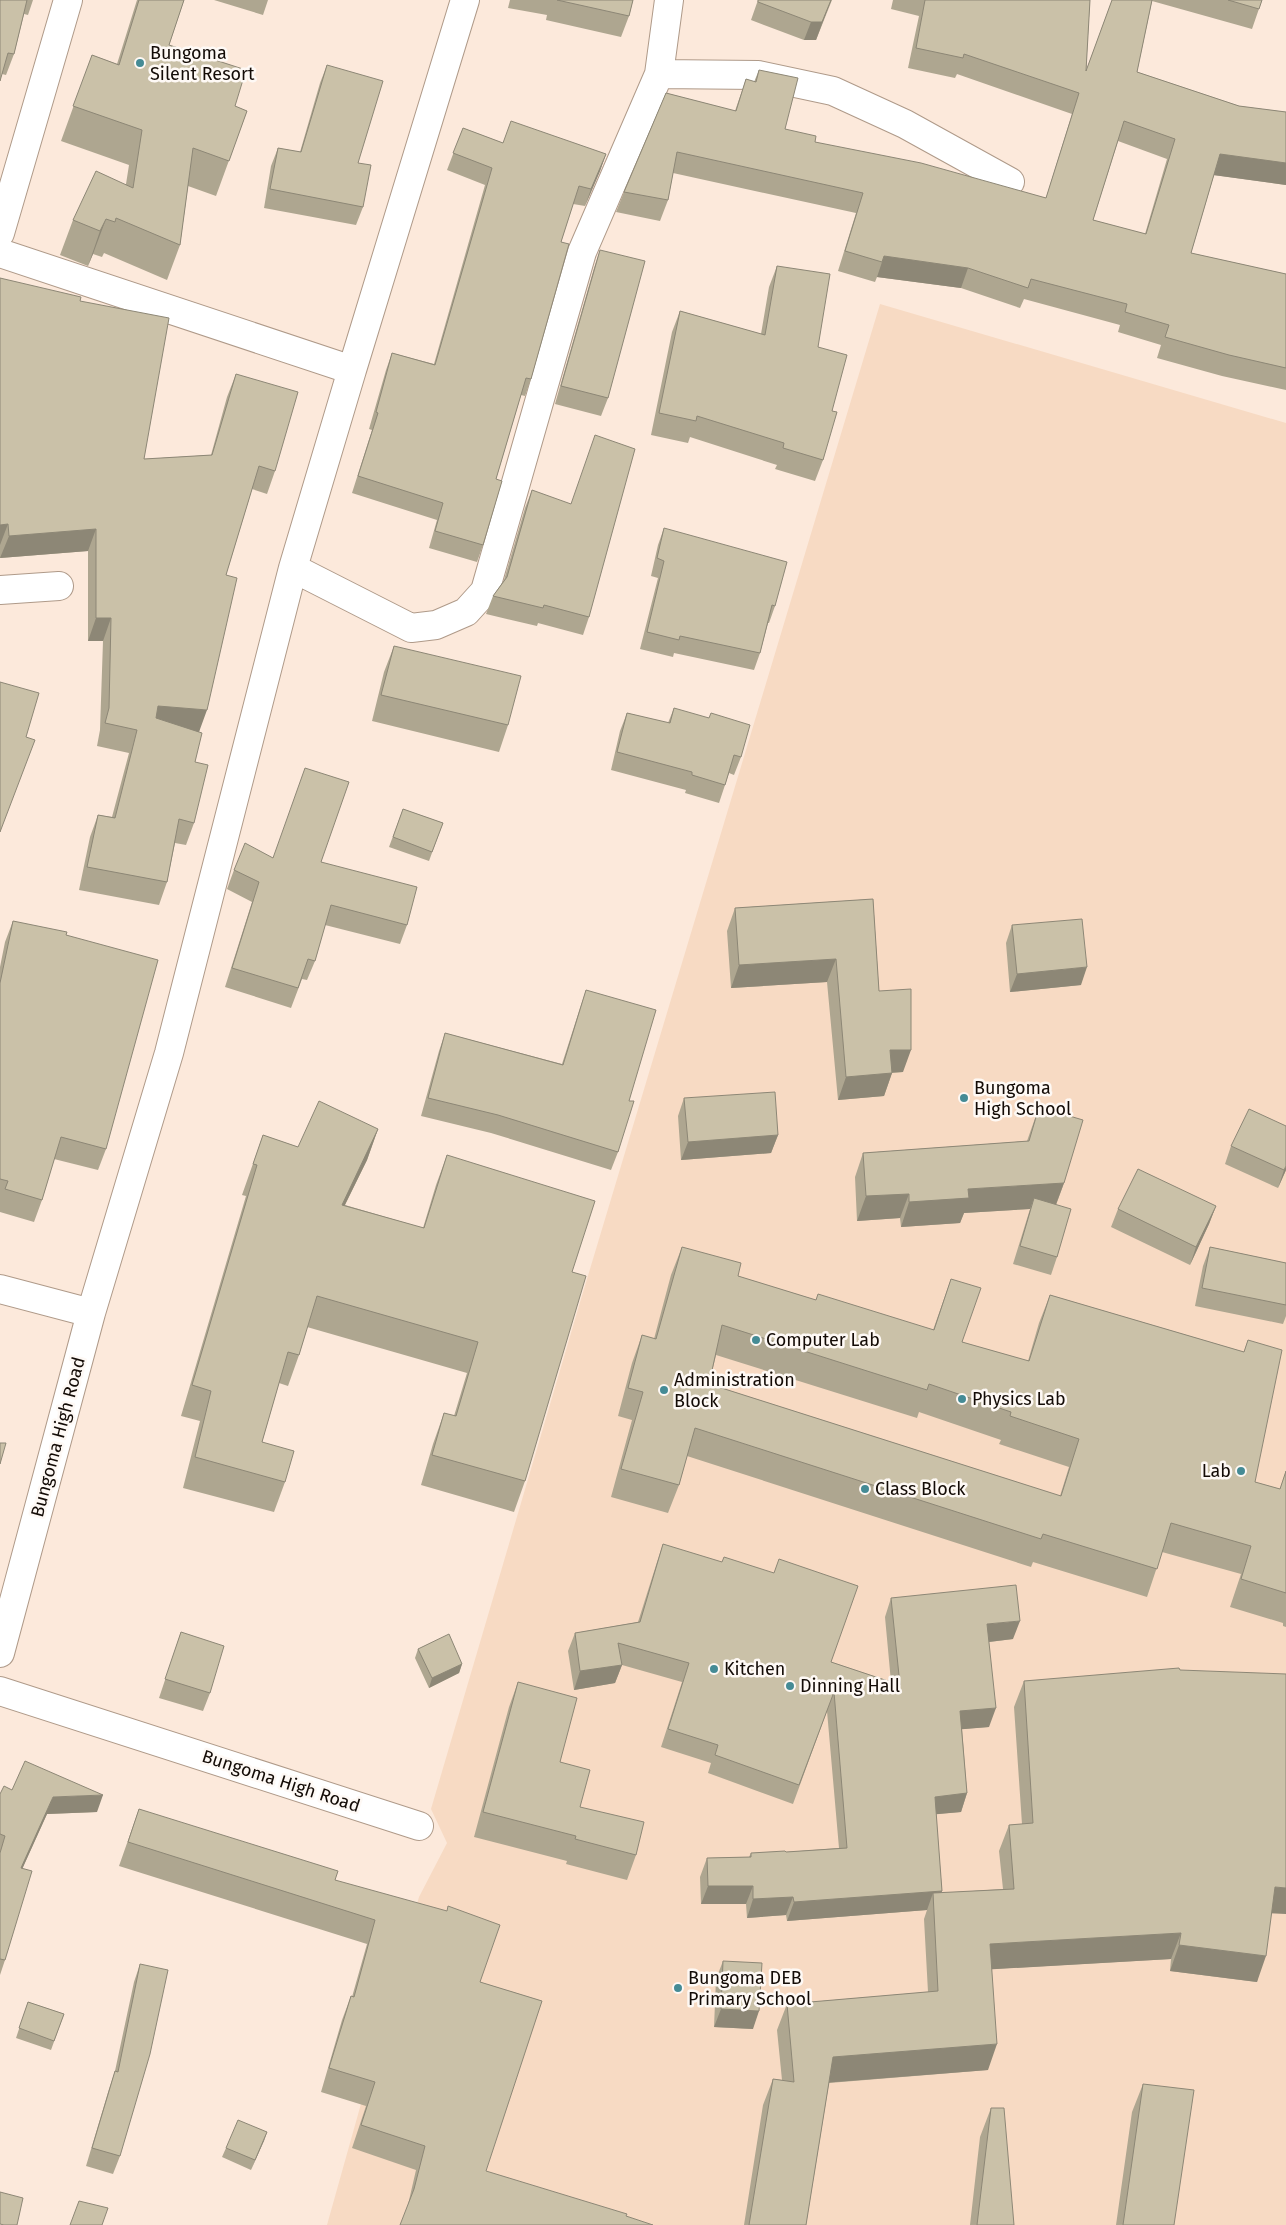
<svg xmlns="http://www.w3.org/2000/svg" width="1286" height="2225" font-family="'Fira Sans',sans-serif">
  <rect width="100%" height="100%" fill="#fce9db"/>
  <path fill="#f7dac3" d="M 880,304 L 1286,423 L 1286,2225 L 327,2225 L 419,1897 L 447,1843 L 431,1809 L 581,1299 Z"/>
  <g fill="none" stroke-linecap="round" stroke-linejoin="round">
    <defs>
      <path id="minor" d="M 659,74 L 758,75 L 833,91 L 905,124 L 1010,182
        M 0,233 L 68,0
        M 0,253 L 352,370 L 293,568 L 169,1053 L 91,1313 L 0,1653
        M 352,370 L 465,0
        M 293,568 L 411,628 L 436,625 L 466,612 L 485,591 L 582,252 L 659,74 L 669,0
        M 0,590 L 59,586
        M 0,1289 L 91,1313
        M 0,1691 L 419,1826"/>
    </defs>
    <use href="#minor" stroke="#af9a89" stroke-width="30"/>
    <use href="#minor" stroke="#fff" stroke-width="28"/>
  </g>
  <path fill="#aea690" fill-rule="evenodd" d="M 0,0 L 33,0 L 28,15 L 24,14 L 14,54 L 6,75 L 2,74 Z
    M 137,0 L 184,0 L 169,45 L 235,106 L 247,111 L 216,196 L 188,186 L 180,245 L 167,280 L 104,253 L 102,257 L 93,254 L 88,266 L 60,255 L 73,220 L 126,184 L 129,165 L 61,141 L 92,55 L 117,64 Z
    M 214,0 L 268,0 L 263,15 Z
    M 510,0 L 633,0 L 629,16 L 621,37 L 546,20 L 547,15 L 508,8 Z
    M 758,0 L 832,0 L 816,40 L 804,40 L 751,20 Z
    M 893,0 L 1090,0 L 1086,71 L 1112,0 L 1262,0 L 1252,29 L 1152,1 L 1137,72 L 1239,106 L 1286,112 L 1286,185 L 1214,175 L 1191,253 L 1286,274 L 1286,390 L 1222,376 L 1157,358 L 1161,345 L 1118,332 L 1120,325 L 1024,299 L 1020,308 L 961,288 L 877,277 L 875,282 L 838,271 L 856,213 L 673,173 L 668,200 L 660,221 L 616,212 L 624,192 L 666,93 L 735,111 L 746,79 L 754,82 L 759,70 L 785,129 L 815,142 L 1046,198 L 1072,114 L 957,74 L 955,78 L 908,68 L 919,16 L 891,9 ZM 1118,141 L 1167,159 L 1145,234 L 1093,220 Z
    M 327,65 L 358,163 L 363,207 L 356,225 L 264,208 L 271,166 L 278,148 L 300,152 L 320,83 Z
    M 463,128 L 503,143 L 606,154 L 600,171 L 585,206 L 573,204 L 561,242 L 531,379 L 525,396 L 521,395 L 496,479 L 483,545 L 477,562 L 429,548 L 437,520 L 352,493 L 372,430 L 369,429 L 386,370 L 392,353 L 434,364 L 485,185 L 447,170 Z
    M 600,250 L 608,398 L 601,416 L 555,404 L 594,268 Z
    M 777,266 L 818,347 L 832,411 L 823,460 L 815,481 L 775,469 L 777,465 L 690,437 L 688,443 L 651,435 L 672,332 L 680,311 L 761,334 L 769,287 Z
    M 0,278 L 80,301 L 144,459 L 211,455 L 227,397 L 236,374 L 275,471 L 267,494 L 252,489 L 226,575 L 199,732 L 195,762 L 194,823 L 186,845 L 175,843 L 167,882 L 159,905 L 79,890 L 90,837 L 98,815 L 112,817 L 129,753 L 97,746 L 100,730 L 103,641 L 88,641 L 88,551 L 0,558 Z
    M 532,490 L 589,617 L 583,635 L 538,623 L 537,626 L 486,614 L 493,596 L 504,580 L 525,508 Z
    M 664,528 L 775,606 L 769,623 L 768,623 L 760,653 L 754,670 L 674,653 L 673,657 L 640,649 L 658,578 L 651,576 L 658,545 Z
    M 394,646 L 508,725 L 499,752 L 372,721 L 384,672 Z
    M 674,708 L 741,757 L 734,775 L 729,773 L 719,803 L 685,793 L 686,790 L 611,770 L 620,731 L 627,713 L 668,723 Z
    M 403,809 L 443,823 L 429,861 L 389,847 Z
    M 273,858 L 321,862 L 407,925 L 400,944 L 325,925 L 315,961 L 307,980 L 302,979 L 291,1008 L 225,987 L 252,902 L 227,889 L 234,870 Z
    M 873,899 L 879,991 L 903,1072 L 892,1073 L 884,1096 L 838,1100 L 827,982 L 731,988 L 727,931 L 735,908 Z
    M 13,921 L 66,935 L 106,1149 L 98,1170 L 54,1159 L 42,1200 L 34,1222 L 0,1212 L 0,967 L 5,942 Z
    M 1012,925 L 1081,985 L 1010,992 L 1006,943 Z
    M 586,990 L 629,1101 L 618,1152 L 611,1170 L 491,1133 L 421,1116 L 439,1051 L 445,1033 L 562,1064 L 580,1008 Z
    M 684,1098 L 778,1135 L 771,1153 L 681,1160 L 678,1116 Z
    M 1039,1107 L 1064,1183 L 1056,1205 L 1057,1257 L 1051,1275 L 1013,1264 L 1030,1209 L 964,1213 L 960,1223 L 901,1227 L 900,1218 L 857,1221 L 855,1177 L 863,1153 L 1027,1141 Z
    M 378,1129 L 367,1160 L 345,1205 L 423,1228 L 436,1185 L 447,1155 L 572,1272 L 525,1481 L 514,1512 L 421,1485 L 433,1444 L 444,1413 L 454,1416 L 467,1373 L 307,1327 L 299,1355 L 288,1386 L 279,1383 L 262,1442 L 285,1482 L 274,1512 L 183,1488 L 200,1421 L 181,1416 L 246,1196 L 242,1195 L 263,1135 L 298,1147 Z
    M 1231,1146 L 1286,1170 L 1278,1188 L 1225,1164 Z
    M 1216,1206 L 1209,1224 L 1190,1265 L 1111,1227 L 1118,1209 Z
    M 682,1247 L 738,1276 L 816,1300 L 933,1330 L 951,1279 L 962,1342 L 1028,1361 L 1039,1323 L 1050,1295 L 1244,1352 L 1248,1340 L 1255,1482 L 1280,1489 L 1286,1471 L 1286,1627 L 1283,1626 L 1283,1623 L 1230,1607 L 1241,1574 L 1162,1552 L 1147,1597 L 1033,1562 L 1031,1567 L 687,1456 L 679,1485 L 668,1513 L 611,1497 L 632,1420 L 618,1416 L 632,1363 L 642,1335 L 654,1339 L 671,1275 ZM 716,1355 L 917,1418 L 919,1412 L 1001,1440 L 999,1444 L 1069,1467 L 1060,1496 L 709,1384 Z
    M 1210,1247 L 1286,1263 L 1286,1316 L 1283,1324 L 1195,1306 L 1203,1266 Z
    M 663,1544 L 831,1662 L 891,1682 L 885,1617 L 891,1598 L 1013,1639 L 989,1642 L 989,1727 L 962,1729 L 967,1793 L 961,1812 L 936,1814 L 942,1891 L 941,1893 L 1003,1889 L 999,1851 L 1009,1825 L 1022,1824 L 1014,1707 L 1024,1681 L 1180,1670 L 1271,1913 L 1257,1982 L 1170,1971 L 1171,1959 L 992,1969 L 988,2070 L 829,2083 L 806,2225 L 744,2225 L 763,2105 L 773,2079 L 782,2080 L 777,2030 L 787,2004 L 928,1992 L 924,1919 L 927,1910 L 787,1921 L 786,1915 L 747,1918 L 746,1904 L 701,1904 L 700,1877 L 707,1858 L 749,1857 L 751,1853 L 786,1852 L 839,1848 L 827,1711 L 793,1804 L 708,1773 L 711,1763 L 661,1747 L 682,1682 L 622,1665 L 615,1683 L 574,1690 L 568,1651 L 575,1633 L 638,1622 L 657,1562 Z
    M 181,1632 L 210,1693 L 203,1711 L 159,1698 Z
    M 418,1649 L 462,1664 L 459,1673 L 429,1688 L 415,1658 Z
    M 518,1682 L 560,1762 L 580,1807 L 636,1855 L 627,1880 L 566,1864 L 567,1861 L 474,1837 L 509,1707 Z
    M 12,1790 L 97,1812 L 47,1814 L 22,1869 L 5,1960 L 0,1975 L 0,1794 Z
    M 139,1809 L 335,1880 L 480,1982 L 542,2001 L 407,2209 L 416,2170 L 352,2148 L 366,2106 L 321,2092 L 342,2020 L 351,1996 L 352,1997 L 367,1944 L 119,1866 Z
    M 723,1961 L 753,2029 L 714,2027 L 716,1979 Z
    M 140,1964 L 120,2156 L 113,2174 L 86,2166 L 109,2089 L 115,2071 L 134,1982 Z
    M 28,2002 L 64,2014 L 51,2050 L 16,2038 Z
    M 1143,2084 L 1174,2225 L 1116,2225 L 1132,2112 Z
    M 991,2108 L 1014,2225 L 970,2225 L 980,2137 Z
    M 267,2132 L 251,2170 L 222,2157 L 226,2148 Z"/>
  <path fill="#8d8776" d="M 831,0 L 816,40 L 804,40 L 811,22 Z
    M 606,154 L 600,171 L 585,206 L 591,189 Z
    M 1220,154 L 1286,163 L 1286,185 L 1213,175 Z
    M 106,219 L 93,254 L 88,266 L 100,231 Z
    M 884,256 L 968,268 L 961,288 L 877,277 Z
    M 8,524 L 0,545 L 0,525 Z
    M 96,529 L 88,551 L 0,558 L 9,536 Z
    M 96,618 L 111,618 L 103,641 L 88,641 Z
    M 158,706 L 207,710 L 199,732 L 150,728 Z
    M 836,959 L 827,982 L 731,988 L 739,965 Z
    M 1087,967 L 1081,985 L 1010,992 L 1017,974 Z
    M 890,1050 L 911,1050 L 903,1072 L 882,1073 Z
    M 892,1073 L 884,1096 L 838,1100 L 846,1077 Z
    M 378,1129 L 367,1160 L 330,1235 L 342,1205 Z
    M 778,1135 L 771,1153 L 681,1160 L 688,1142 Z
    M 1286,1166 L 1286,1170 L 1278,1188 L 1284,1170 Z
    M 1064,1183 L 1055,1207 L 1034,1198 L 1030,1209 L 964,1213 L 960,1223 L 901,1227 L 909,1202 L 968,1189 Z
    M 909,1194 L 900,1218 L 857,1221 L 866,1196 Z
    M 1216,1206 L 1209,1224 L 1190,1265 L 1196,1247 Z
    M 1020,1621 L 1013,1639 L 980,1643 L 987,1624 Z
    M 462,1664 L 459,1673 L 429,1688 L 432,1678 Z
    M 622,1665 L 615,1683 L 574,1690 L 580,1671 Z
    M 996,1708 L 989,1727 L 953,1730 L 960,1711 Z
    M 967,1793 L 961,1812 L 928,1815 L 935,1797 Z
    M 103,1795 L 97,1812 L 47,1814 L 15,1885 L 21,1868 L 53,1797 Z
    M 708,1886 L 753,1886 L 746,1904 L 701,1904 Z
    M 1275,1887 L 1286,1888 L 1286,1914 L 1265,1913 Z
    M 942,1891 L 935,1909 L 933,1893 L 927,1910 L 787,1921 L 794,1902 Z
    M 793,1897 L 786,1915 L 747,1918 L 753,1899 Z
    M 1181,1933 L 1171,1959 L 980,1970 L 990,1944 Z
    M 1179,1945 L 1266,1956 L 1257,1982 L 1170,1971 Z
    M 721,2009 L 759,2011 L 753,2029 L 714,2027 Z
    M 997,2044 L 988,2070 L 823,2083 L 833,2057 Z
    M 267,2132 L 264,2141 L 251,2170 L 255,2160 Z"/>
  <path fill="#cac1a8" stroke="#8d8776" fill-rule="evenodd" d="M 0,0 L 27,0 L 14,54 L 8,53 L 0,81 Z
    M 139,0 L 184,0 L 169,45 L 246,70 L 235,106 L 247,111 L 229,161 L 193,148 L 180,245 L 116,218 L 115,222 L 106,219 L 100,231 L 73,220 L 96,171 L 133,188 L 142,130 L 73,106 L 92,55 L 119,65 Z
    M 557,0 L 633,0 L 629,16 Z
    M 758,0 L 831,0 L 822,22 L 811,22 L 758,2 Z
    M 925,0 L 1090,0 L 1086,71 L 1112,0 L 1152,0 L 1137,72 L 1239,106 L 1286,112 L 1286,163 L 1220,154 L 1191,253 L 1286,274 L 1286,368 L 1229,355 L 1165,337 L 1169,325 L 1125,312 L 1127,304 L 1031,279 L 1028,288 L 968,268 L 884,256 L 882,262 L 845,251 L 863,193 L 677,152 L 668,200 L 624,192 L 666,93 L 736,111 L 746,79 L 756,82 L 759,70 L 798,78 L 785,129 L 816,136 L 815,142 L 921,163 L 1046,198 L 1079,93 L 964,54 L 963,58 L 916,48 ZM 1124,121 L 1175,139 L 1146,234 L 1093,220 Z
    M 1228,0 L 1262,0 L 1259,9 Z
    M 327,65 L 383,81 L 358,163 L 371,165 L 363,207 L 270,189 L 278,148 L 301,152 Z
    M 511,121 L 606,154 L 591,189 L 579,186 L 561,242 L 569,244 L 531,379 L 526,378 L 496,479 L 502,481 L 483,545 L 435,531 L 443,503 L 358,476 L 378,413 L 376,412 L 392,353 L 435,365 L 492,168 L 453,153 L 463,128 L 503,143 Z
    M 600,250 L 645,261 L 608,398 L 561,386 Z
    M 777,266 L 830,274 L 818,347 L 847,355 L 832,411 L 837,412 L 823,460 L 783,448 L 784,443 L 697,416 L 696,421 L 659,413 L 680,311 L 765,335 Z
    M 0,278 L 81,297 L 80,301 L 169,318 L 144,459 L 212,455 L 236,374 L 298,392 L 275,471 L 259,466 L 226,575 L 237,578 L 207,710 L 158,706 L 156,718 L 202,733 L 195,762 L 208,765 L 194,823 L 179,819 L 167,882 L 87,867 L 98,815 L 115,818 L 137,730 L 105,723 L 109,708 L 111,618 L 96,618 L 96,529 L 9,536 L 8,524 L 0,525 Z
    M 595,435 L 635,449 L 589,617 L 544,605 L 543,608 L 493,596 L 507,577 L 532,490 L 571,504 Z
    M 664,528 L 787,562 L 775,606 L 772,605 L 760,653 L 680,636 L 679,640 L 647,632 L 664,561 L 657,558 Z
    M 394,646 L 521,676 L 508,725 L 381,695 Z
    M 0,682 L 39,693 L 26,737 L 35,740 L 0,832 Z
    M 674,708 L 709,718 L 711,713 L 750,725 L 741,757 L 734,755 L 725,785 L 692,775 L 692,772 L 617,752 L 627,713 L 670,723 Z
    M 305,768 L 349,782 L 321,862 L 417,887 L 407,925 L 331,905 L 315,961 L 308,959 L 298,988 L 232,968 L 259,882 L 234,870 L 245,843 L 273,858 Z
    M 403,809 L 443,823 L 432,852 L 393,837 Z
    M 873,899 L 879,991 L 911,989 L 911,1050 L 890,1050 L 892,1073 L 846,1077 L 836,959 L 739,965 L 735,908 Z
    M 1082,919 L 1087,967 L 1017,974 L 1012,925 Z
    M 13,921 L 67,932 L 66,935 L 158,960 L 106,1149 L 61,1137 L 42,1200 L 5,1189 L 8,1181 L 0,1179 L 0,983 Z
    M 586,990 L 656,1010 L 629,1101 L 634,1101 L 618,1152 L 498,1115 L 428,1098 L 445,1033 L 563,1065 Z
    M 775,1092 L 778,1135 L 688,1142 L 684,1098 Z
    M 319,1101 L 378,1129 L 342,1205 L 424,1228 L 447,1155 L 595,1201 L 572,1272 L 586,1276 L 525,1481 L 432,1455 L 444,1413 L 456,1416 L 478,1342 L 317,1296 L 299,1355 L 288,1352 L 262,1442 L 294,1451 L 285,1482 L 195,1457 L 211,1391 L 192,1385 L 257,1165 L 253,1164 L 263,1135 L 298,1147 Z
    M 1039,1107 L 1083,1120 L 1064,1183 L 968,1189 L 969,1198 L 909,1202 L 909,1194 L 866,1196 L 863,1153 L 1029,1141 Z
    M 1249,1109 L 1286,1126 L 1286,1166 L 1284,1170 L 1231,1146 Z
    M 1138,1169 L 1216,1206 L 1196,1247 L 1118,1209 Z
    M 1034,1198 L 1071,1209 L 1057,1257 L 1020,1246 Z
    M 682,1247 L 741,1263 L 738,1276 L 816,1300 L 818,1294 L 934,1330 L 951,1279 L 981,1288 L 962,1342 L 1029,1361 L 1050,1295 L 1244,1352 L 1248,1340 L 1282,1350 L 1255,1482 L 1280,1489 L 1286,1471 L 1286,1593 L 1241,1579 L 1251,1546 L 1171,1523 L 1157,1569 L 1043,1534 L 1041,1539 L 695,1428 L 679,1485 L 621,1469 L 643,1392 L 628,1388 L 642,1335 L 656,1339 ZM 722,1325 L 927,1390 L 929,1384 L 1011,1412 L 1010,1416 L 1079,1439 L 1061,1496 L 709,1384 Z
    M 1210,1247 L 1286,1263 L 1286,1305 L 1202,1288 Z
    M 0,1443 L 6,1443 L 0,1464 Z
    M 663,1544 L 722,1562 L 724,1557 L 774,1573 L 779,1559 L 858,1586 L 831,1662 L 900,1685 L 891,1598 L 1016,1585 L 1020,1621 L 987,1624 L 996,1708 L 960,1711 L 967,1793 L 935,1797 L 942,1891 L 794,1902 L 793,1897 L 753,1899 L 753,1886 L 708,1886 L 707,1858 L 751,1857 L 751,1853 L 785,1851 L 786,1852 L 847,1848 L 834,1692 L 799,1785 L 715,1755 L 718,1745 L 668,1729 L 689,1663 L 618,1643 L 622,1665 L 580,1671 L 575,1633 L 640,1622 Z
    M 181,1632 L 224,1646 L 210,1693 L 165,1679 Z
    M 449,1634 L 462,1664 L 432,1678 L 418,1649 Z
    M 1179,1668 L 1180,1670 L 1286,1674 L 1286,1888 L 1275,1887 L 1266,1956 L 1179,1945 L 1181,1933 L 990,1944 L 997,2044 L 833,2057 L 806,2225 L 749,2225 L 773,2079 L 794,2082 L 787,2004 L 938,1991 L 933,1893 L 1014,1889 L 1009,1825 L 1033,1823 L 1024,1681 Z
    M 518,1682 L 577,1698 L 560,1762 L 590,1770 L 580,1807 L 644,1822 L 636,1855 L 575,1839 L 576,1836 L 483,1812 Z
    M 25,1761 L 103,1795 L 53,1797 L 21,1868 L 32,1871 L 5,1960 L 0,1959 L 0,1853 L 5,1836 L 0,1834 L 0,1794 L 4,1786 L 12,1790 Z
    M 139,1809 L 338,1871 L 335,1880 L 447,1911 L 448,1906 L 500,1925 L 480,1982 L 542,2001 L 486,2171 L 627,2214 L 626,2216 L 653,2225 L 400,2225 L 414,2189 L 425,2146 L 361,2125 L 375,2082 L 329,2068 L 351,1996 L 354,1997 L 375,1920 L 128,1842 Z
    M 723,1961 L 762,1963 L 759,2011 L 721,2009 Z
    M 140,1964 L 168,1970 L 150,2054 L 120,2156 L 92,2148 L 115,2071 L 118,2072 Z
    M 28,2002 L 64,2014 L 54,2041 L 19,2028 Z
    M 1143,2084 L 1194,2090 L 1174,2225 L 1123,2225 Z
    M 991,2108 L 1004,2108 L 1014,2225 L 977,2225 Z
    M 238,2120 L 267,2132 L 255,2160 L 226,2148 Z
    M 0,2192 L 23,2198 L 17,2225 L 4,2225 L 0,2224 Z
    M 79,2201 L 108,2208 L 102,2225 L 70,2225 Z"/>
  <g fill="#458b95" stroke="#fef9f5" stroke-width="2">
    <circle cx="140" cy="63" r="5"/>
    <circle cx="964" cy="1098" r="5"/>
    <circle cx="756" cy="1340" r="5"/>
    <circle cx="664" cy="1390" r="5"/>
    <circle cx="962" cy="1399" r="5"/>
    <circle cx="1241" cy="1471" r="5"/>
    <circle cx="865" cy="1489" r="5"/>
    <circle cx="714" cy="1669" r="5"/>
    <circle cx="790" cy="1686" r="5"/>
    <circle cx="678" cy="1988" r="5"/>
  </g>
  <g text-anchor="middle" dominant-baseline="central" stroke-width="5" stroke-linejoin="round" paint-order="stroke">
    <g font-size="18" fill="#130b06" stroke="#fef9f5" text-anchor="start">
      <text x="150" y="53">Bungoma<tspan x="150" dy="21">Silent Resort</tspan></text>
      <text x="974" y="1088">Bungoma<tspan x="974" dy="21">High School</tspan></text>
      <text x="766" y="1340">Computer Lab</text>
      <text x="674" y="1380">Administration<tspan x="674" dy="21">Block</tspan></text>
      <text x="972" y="1399">Physics Lab</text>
      <text x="1231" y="1471" text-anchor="end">Lab</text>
      <text x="875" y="1489">Class Block</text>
      <text x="724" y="1669">Kitchen</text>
      <text x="800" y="1686">Dinning Hall</text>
      <text x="688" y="1978">Bungoma DEB<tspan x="688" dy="21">Primary School</tspan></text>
    </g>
    <g font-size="18" fill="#130b06" stroke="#fef9f5">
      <text transform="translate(58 1437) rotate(-75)">Bungoma High Road</text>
      <text transform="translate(281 1781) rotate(18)">Bungoma High Road</text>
    </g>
  </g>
</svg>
